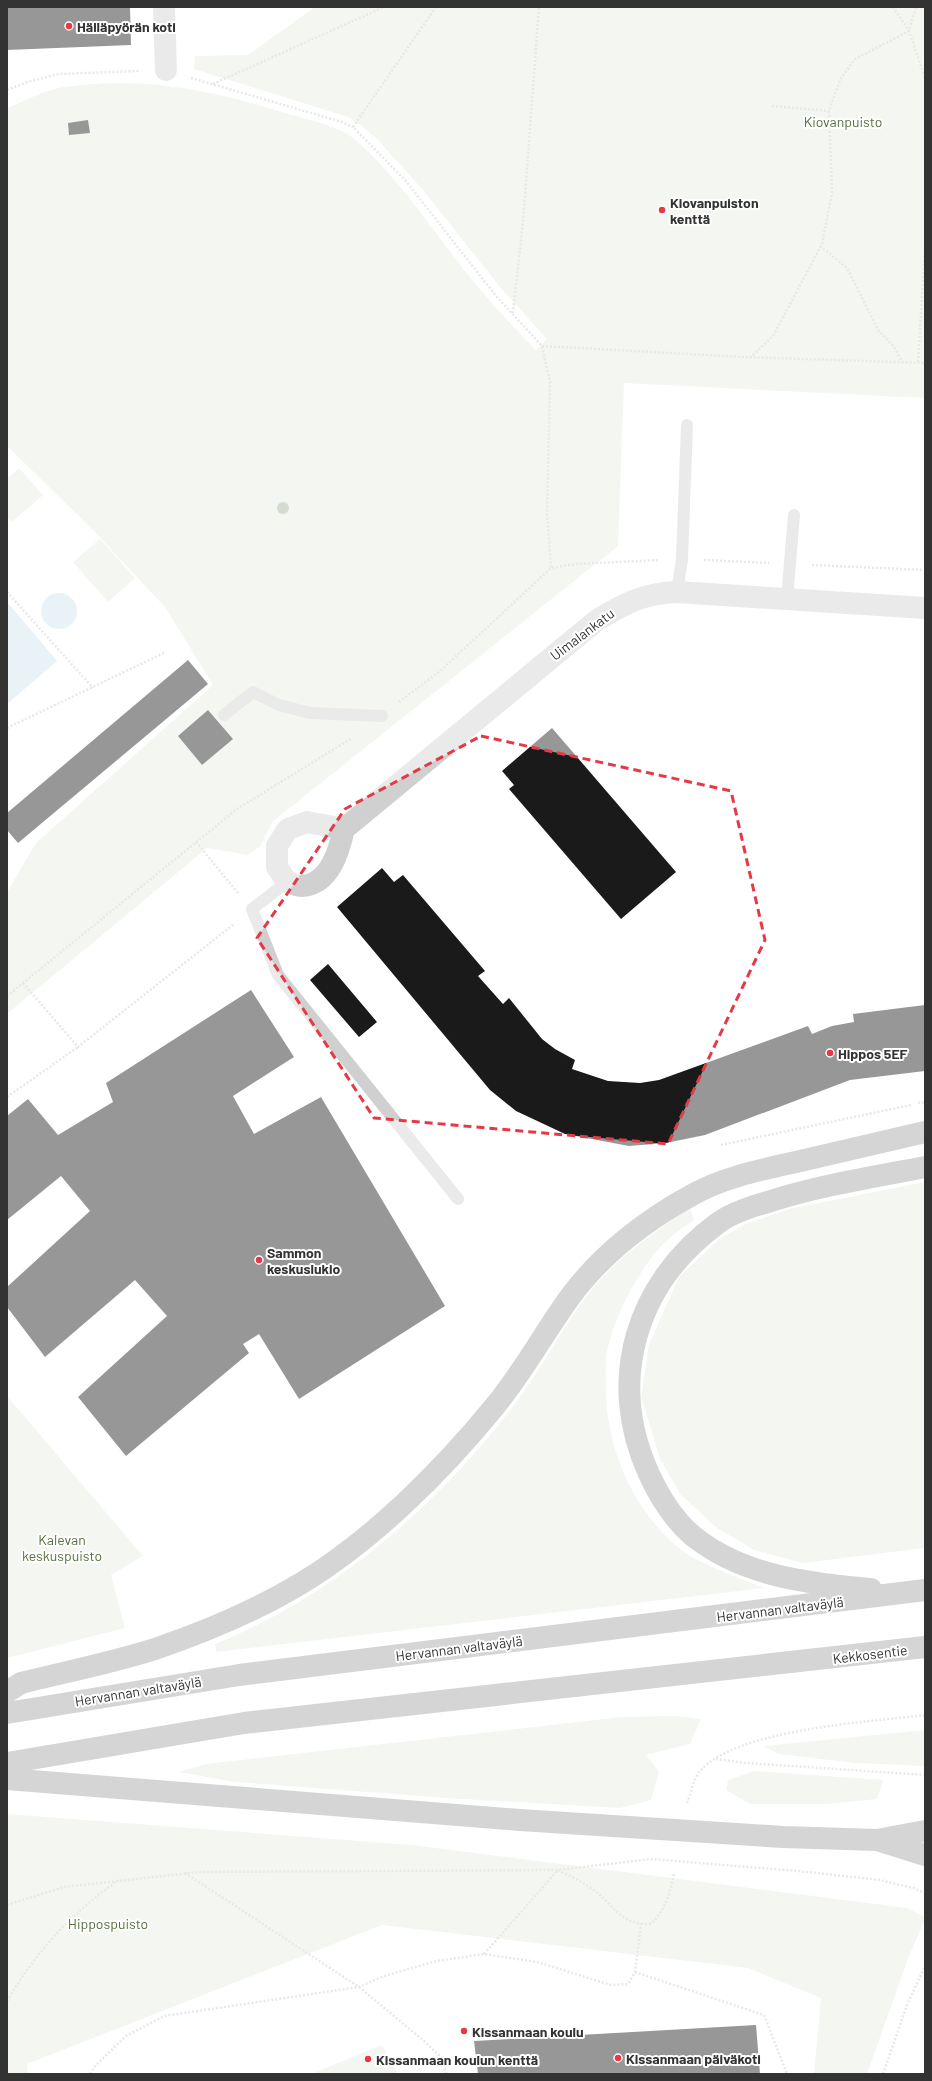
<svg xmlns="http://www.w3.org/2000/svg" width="932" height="2081" font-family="Barlow,sans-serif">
  <rect width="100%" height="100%" fill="#fff"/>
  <path fill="#e6ecdf" d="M 315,7 L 925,7 L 925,398 L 624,383 L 618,546 L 272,822 L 260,846 L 248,855 L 207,848 L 7,1014 L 7,892 L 36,843 L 213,685 L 165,607 L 89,526 L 7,446 L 7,108 C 23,102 38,93 55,89 C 64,86 74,86 83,85 C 153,77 222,93 288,114 C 312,121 340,125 359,143 C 407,187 441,244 483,293 C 500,313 518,332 536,350 L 547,339 L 500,287 L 422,189 L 377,139 L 362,126 L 348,117 L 194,69 L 195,56 L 248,55 Z
    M 19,468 L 43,495 L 12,522 L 7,517 L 7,479 Z
    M 100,539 L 135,578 L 108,602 L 73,562 Z
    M 925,1182 L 925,1548 L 803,1563 L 754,1550 L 717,1528 L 681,1495 L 660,1459 L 641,1397 L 649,1344 L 679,1277 L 718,1240 L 743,1225 L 789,1209 Z
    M 690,1207 L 694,1220 C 684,1227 672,1235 663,1244 C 639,1269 616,1314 608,1347 C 605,1355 606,1365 606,1374 C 603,1438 627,1501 675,1545 C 695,1563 738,1577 764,1588 L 216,1652 L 215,1644 C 333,1597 441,1503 517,1401 C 544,1365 564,1324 592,1289 C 620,1256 655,1232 690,1207 Z
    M 7,1396 L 143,1556 L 111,1575 L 125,1628 L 7,1658 Z
    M 675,1716 L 701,1719 L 690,1744 L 646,1755 L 659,1772 L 651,1800 L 620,1808 L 446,1798 L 235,1782 L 179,1772 L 206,1764 L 622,1717 Z
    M 925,1730 L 925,1766 L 855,1763 L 778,1754 L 764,1746 Z
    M 754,1771 L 883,1780 L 877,1799 L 826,1804 L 750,1804 L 726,1790 L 728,1780 Z
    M 7,1814 L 412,1845 L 907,1908 L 925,1917 L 925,1919 L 909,1956 L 867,2074 L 814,2074 L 821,1998 L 748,1968 L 382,1925 L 27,2064 L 28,2074 L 7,2074 Z
    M 382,2045 L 398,2074 L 311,2074 Z"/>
  <path fill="#cfe2ee" d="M41 611a18 18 0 1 1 36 0a18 18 0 1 1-36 0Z
    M 8,603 L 57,661 L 7,704 L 7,604 Z"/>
  <path fill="#1a1a1a" d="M 7,7 L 130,7 L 131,45 L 7,50 Z
    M 88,120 L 90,133 L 69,135 L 68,123 Z
    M 188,660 L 208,684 L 18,843 L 7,830 L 7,813 Z
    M 208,710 L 233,739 L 202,765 L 178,736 Z
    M 552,728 L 676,872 L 621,919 L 509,789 L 514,785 L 502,771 Z
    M 382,868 L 394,882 L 403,875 L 485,971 L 478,976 L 503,1004 L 509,998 L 542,1039 L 555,1049 L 575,1060 L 572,1069 L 608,1081 L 640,1083 L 659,1080 L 808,1026 L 812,1034 L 832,1026 L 854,1022 L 853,1014 L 925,1005 L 925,1071 L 850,1080 L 705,1135 L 666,1143 L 629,1146 L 565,1134 L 516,1111 L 490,1090 L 337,907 Z
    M 328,964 L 377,1022 L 359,1037 L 310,980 Z
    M 251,990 L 294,1057 L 233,1096 L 254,1134 L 321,1097 L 445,1306 L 299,1399 L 259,1334 L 243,1344 L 249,1353 L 126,1456 L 78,1397 L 167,1316 L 135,1280 L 45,1357 L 7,1307 L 7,1287 L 90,1211 L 61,1176 L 7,1220 L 7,1116 L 28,1099 L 58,1135 L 113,1102 L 106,1083 Z
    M 756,2025 L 760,2074 L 478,2074 L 474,2041 Z"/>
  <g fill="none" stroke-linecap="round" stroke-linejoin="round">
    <path stroke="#cdcdcd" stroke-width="2.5" stroke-dasharray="2 2" stroke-linecap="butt" d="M 436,7 L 353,127 L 405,180 L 496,296 L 542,346 L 550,382 L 547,514 L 551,568
      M 893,7 L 909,31 L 925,78
      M 191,78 L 342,122 L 353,127
      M 213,84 L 384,7
      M 7,90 L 27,82 L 59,74 L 139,71
      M 772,106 L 829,111
      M 820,246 L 847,268 L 878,330 L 894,347 L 902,362
      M 513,313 L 523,222 L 539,7
      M 542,346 L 743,357 L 925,363
      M 750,358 L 773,336 L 822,244 L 832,193 L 829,111 L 840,80 L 855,59 L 909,31 L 916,7
      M 918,362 L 925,249
      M 704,560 L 769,563
      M 812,565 L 925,570
      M 7,592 L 93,688
      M 399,702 L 439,672 L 551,568 L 575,564 L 659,560
      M 7,728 L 166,652
      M 196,842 L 238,893
      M 23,983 L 78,1047 L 234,924
      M 7,996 L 237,809 L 352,738
      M 7,1097 L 78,1047
      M 918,1103 L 925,1102
      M 721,1145 L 911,1105
      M 716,1759 L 746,1763 L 925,1775
      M 687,1803 C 691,1794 693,1779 700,1771 C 737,1729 869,1722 925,1715
      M 185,1873 L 359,1987 L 424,2041 L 441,2057 L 446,2074
      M 7,1905 L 64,1887 L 199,1872 L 558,1870 L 650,1859 L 798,1871 L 880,1880 L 913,1888 L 925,1893
      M 484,1954 L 558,1870 C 569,1876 581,1881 591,1888 C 615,1904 618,1925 651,1924 C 666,1909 670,1893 674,1873
      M 635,1972 L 764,2015 L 787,2074
      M 7,2001 C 35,1953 73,1911 119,1880
      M 90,2074 L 96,2065 L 126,2036 L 164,2016 L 359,1987 L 384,1976 L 437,1961 L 484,1954 L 537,1962 L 611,1985 L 628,1984 L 635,1972 L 641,1924
      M 883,2074 L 907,2005 L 925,1966"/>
    <path stroke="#d0d0d0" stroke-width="12" d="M 677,592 L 682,559 L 687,425
      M 787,599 L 794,515
      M 224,715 L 253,692 L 279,705 L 310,713 L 382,716
      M 287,882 L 252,909 L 278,975 L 458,1199"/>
    <path stroke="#d0d0d0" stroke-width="22" d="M 164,7 L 166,70
      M 344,829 L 307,822 L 288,829 L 277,846 L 277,867 L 287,882 C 291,883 297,886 302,886 C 330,884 339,851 344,829 L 596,621 C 623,604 644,593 677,592 L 925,608"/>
    <path stroke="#a2a2a2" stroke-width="22" d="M 871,1589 C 809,1583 744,1577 693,1536 C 673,1519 660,1498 649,1474 C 606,1380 636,1283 718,1223 C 733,1212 754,1206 771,1201 C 821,1185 874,1177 925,1167
      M 7,1692 L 21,1683 C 65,1672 111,1663 155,1649 C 205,1632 255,1611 300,1584 C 372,1541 442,1471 495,1406 C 523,1372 544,1333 570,1297 C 601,1255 646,1220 692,1195 C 724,1177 760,1170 796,1162 C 839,1152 882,1142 925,1132
      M 7,1713 L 239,1675 L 925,1590
      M 7,1763 L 244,1723 L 925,1647
      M 7,1779 L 520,1820 L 783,1837 L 877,1840 L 925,1831
      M 880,1841 L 925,1855"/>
  </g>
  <circle fill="#a2b095" cx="283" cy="508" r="6"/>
  <path d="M0 0H932V2081H0ZM 481,736 L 731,791 L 765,940 L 668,1144 L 374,1118 L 257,938 L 345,809 Z" fill="#fff" fill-opacity=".55" fill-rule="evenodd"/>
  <path fill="none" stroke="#e63946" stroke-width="3" stroke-dasharray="8 5" stroke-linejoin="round" d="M 481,736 L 731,791 L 765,940 L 668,1144 L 374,1118 L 257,938 L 345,809 Z"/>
  <g fill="#e63946" stroke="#fff" stroke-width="1.5">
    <circle cx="69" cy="26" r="4"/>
    <circle cx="662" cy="210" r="4"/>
    <circle cx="830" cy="1053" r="4"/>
    <circle cx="259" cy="1260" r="4"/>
    <circle cx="464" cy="2031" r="4"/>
    <circle cx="618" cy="2058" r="4"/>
    <circle cx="368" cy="2059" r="4"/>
  </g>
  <g text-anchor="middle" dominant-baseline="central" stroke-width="4" stroke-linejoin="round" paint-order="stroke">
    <g font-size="14" font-weight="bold" fill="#333" stroke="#fff" text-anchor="start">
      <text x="77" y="26">Hälläpyörän koti</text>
      <text x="670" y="202">Kiovanpuiston<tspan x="670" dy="16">kenttä</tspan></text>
      <text x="838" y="1053">Hippos 5EF</text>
      <text x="267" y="1252">Sammon<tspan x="267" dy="16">keskuslukio</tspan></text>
      <text x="472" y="2031">Kissanmaan koulu</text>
      <text x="626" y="2058">Kissanmaan päiväkoti</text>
      <text x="376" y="2059">Kissanmaan koulun kenttä</text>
    </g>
    <g font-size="14" fill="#56703f" stroke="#fff">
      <text x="843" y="121">Kiovanpuisto</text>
      <text x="62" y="1539">Kalevan<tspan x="62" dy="16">keskuspuisto</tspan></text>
      <text x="108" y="1923">Hippospuisto</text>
    </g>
    <g font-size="14" fill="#333" stroke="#fff">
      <text transform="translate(582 634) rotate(-37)">Uimalankatu</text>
      <text transform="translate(780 1609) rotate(-7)">Hervannan valtaväylä</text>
      <text transform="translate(459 1648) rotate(-7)">Hervannan valtaväylä</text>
      <text transform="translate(870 1654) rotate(-7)">Kekkosentie</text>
      <text transform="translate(138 1691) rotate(-9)">Hervannan valtaväylä</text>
    </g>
  </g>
  <rect width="932" height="2081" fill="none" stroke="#333333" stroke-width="16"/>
</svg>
